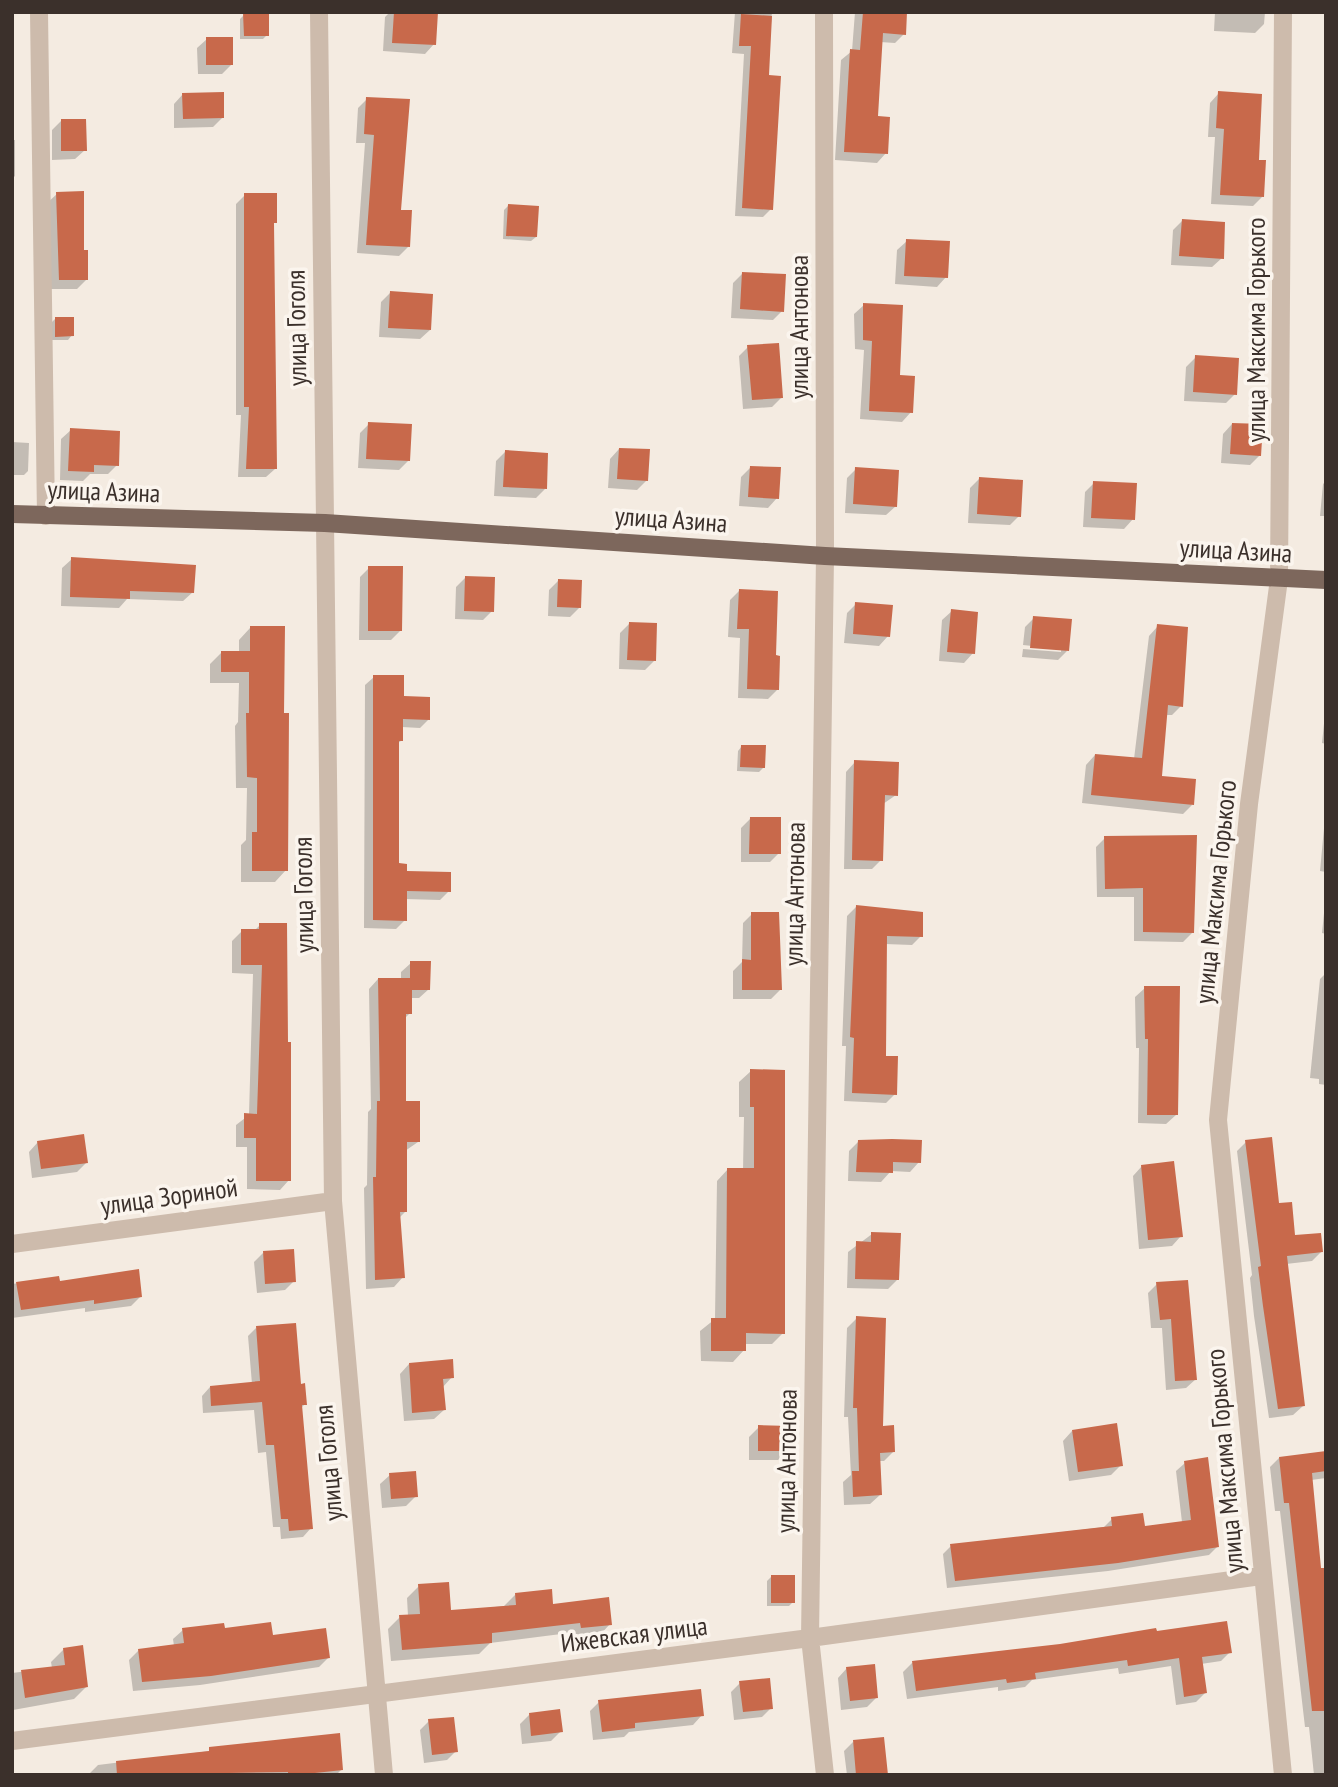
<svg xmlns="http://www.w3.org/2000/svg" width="1338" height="1787" font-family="'PT Sans Narrow',sans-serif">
  <rect width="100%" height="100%" fill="#f4ebe1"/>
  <path fill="#0003" d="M 390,12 L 436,12 L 434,44 L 425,54 L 383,51 L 385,17 Z
    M 735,12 L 772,12 L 767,77 L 771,209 L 763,217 L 735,216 L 744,54 L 732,53 Z
    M 855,12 L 905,12 L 904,34 L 895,43 L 880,42 L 876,118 L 886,153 L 877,163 L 835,160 L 841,60 L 852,51 Z
    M 1215,12 L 1265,12 L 1264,24 L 1255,33 L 1214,31 Z
    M 244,15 L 267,35 L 263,39 L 240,39 L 240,19 Z
    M 207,39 L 232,64 L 222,74 L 198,74 L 197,48 Z
    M 1219,93 L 1257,162 L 1262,197 L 1253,206 L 1211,204 L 1215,137 L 1208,137 L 1210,103 Z
    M 183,94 L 223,117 L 213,127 L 174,128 L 174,104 Z
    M 367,99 L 408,247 L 399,256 L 357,253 L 365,143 L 356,143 L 358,108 Z
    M 61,121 L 85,150 L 75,159 L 52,160 L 52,130 Z
    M 12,140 L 15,140 L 15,176 L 12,179 Z
    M 57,194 L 82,251 L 87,279 L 77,289 L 50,289 L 47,203 Z
    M 245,195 L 275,222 L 272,225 L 275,469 L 266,477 L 238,477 L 241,415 L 236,415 L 236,204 Z
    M 508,206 L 536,237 L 531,241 L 503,239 L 504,210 Z
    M 1182,221 L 1222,258 L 1212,267 L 1171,265 L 1173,230 Z
    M 907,241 L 946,277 L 937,287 L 895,284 L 897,250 Z
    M 742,274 L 782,311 L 773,320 L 731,318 L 733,283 Z
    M 390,293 L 430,330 L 420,339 L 379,337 L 381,302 Z
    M 864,305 L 911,412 L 902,422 L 860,419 L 864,350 L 855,349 L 854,314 Z
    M 55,319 L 72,335 L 68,340 L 51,340 L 51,323 Z
    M 748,347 L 781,398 L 772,407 L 743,409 L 739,356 Z
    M 1196,357 L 1235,394 L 1226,403 L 1184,401 L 1186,367 Z
    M 369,424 L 409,460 L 399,470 L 358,468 L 360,433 Z
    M 1232,424 L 1260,455 L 1250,465 L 1221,463 L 1223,434 Z
    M 71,430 L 117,465 L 108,474 L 90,474 L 83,481 L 60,480 L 61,439 Z
    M 12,442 L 29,443 L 28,471 L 24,475 L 12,475 Z
    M 619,449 L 647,480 L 637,490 L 608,488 L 610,459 Z
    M 505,452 L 545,489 L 536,498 L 494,496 L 496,461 Z
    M 750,468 L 777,498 L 768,508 L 739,506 L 741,477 Z
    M 856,469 L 896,506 L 886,515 L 845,513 L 847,478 Z
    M 979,479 L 1019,516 L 1010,525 L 968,523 L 970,488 Z
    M 1326,481 L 1326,516 L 1320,516 L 1323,484 Z
    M 1094,483 L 1133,519 L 1124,529 L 1083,527 L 1085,492 Z
    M 72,559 L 193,592 L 183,601 L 127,599 L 119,608 L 61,606 L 62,568 Z
    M 369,568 L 401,630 L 391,640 L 359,640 L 360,577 Z
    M 466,577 L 492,611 L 483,620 L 455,619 L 456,587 Z
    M 558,581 L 580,607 L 570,617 L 548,616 L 549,590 Z
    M 739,591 L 774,657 L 777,690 L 768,699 L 738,698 L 740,638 L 728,637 L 730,600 Z
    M 856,604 L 888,636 L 879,646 L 844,643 L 847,613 Z
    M 952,611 L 973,653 L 964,663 L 939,661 L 942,620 Z
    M 1034,618 L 1067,651 L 1058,660 L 1022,657 L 1023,649 L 1061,652 L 1061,649 L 1023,645 L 1025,627 Z
    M 629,624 L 654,661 L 645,670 L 619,669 L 620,633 Z
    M 1158,626 L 1181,706 L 1172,715 L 1166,715 L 1160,777 L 1192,805 L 1183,814 L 1082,803 L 1086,765 L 1095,755 L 1134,759 L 1149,636 Z
    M 250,628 L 286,870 L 275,882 L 241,882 L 241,845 L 246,840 L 247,788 L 236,788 L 235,726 L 238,722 L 239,683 L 210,683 L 210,664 L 222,652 L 239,653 L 239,640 Z
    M 374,677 L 429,719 L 420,728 L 402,727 L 402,740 L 397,744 L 397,865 L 405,873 L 449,891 L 440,900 L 405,899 L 405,920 L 396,929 L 364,928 L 365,685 Z
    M 1326,704 L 1326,744 L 1322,743 Z
    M 742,746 L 764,767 L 759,772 L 737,771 L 738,751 Z
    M 855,762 L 896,795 L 883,804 L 881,860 L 872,869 L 844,869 L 846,772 Z
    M 1326,807 L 1326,872 L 1320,871 Z
    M 750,819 L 779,853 L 770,862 L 741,862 L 741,828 Z
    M 1105,838 L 1193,932 L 1183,942 L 1134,941 L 1134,897 L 1097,897 L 1096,847 Z
    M 1326,893 L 1326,934 L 1322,933 Z
    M 856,907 L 921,936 L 912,945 L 885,944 L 884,1057 L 895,1094 L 886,1103 L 844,1101 L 846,1046 L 842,1046 L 847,916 Z
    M 752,914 L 781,989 L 771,999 L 733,999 L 733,971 L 742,962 L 743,923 Z
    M 260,925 L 289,1180 L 280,1190 L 247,1189 L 247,1147 L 236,1147 L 236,1125 L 249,1115 L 253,974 L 232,973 L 232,941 L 242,931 L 254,931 Z
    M 411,963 L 429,989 L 419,998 L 410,998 L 410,1013 L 404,1019 L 404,1103 L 418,1142 L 405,1151 L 405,1212 L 399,1218 L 403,1277 L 394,1287 L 366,1289 L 364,1188 L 367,1185 L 368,1112 L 371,1109 L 369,989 L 378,979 L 401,979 L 401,972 Z
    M 1326,973 L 1326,1085 L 1319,1084 L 1319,1079 L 1310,1078 L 1320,979 Z
    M 1145,988 L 1176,1115 L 1166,1124 L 1138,1123 L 1139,1048 L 1136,1048 L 1135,997 Z
    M 751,1071 L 783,1333 L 772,1344 L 744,1344 L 744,1350 L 733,1362 L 701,1361 L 700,1331 L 715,1319 L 717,1181 L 728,1169 L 743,1170 L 744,1117 L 739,1117 L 739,1082 Z
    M 38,1142 L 86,1163 L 77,1172 L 32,1178 L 29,1152 Z
    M 858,1142 L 919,1162 L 910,1172 L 891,1171 L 881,1182 L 848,1181 L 849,1151 Z
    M 1246,1142 L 1294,1237 L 1322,1251 L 1312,1261 L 1286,1264 L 1303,1406 L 1293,1415 L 1269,1418 L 1254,1316 L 1250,1278 L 1252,1275 L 1237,1151 Z
    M 1142,1166 L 1181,1236 L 1172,1246 L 1139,1249 L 1133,1176 Z
    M 872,1234 L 897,1280 L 888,1289 L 847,1288 L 848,1252 Z
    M 263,1253 L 294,1281 L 285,1290 L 257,1293 L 254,1262 Z
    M 57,1278 L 58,1282 L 141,1296 L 131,1306 L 85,1312 L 85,1308 L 12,1318 L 12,1284 Z
    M 1157,1284 L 1196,1379 L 1186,1388 L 1166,1390 L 1162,1328 L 1151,1328 L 1148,1293 Z
    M 857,1318 L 882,1428 L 894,1451 L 884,1461 L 878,1461 L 880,1495 L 870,1504 L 844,1505 L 843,1482 L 851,1475 L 848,1417 L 844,1417 L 847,1328 Z
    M 256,1328 L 300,1385 L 305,1404 L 301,1408 L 311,1528 L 303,1537 L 281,1539 L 280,1527 L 273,1527 L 266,1452 L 258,1453 L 254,1410 L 203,1413 L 202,1396 L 210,1387 L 252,1384 L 248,1336 Z
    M 409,1364 L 452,1377 L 442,1388 L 444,1410 L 434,1419 L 404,1421 L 400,1374 Z
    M 759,1427 L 788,1450 L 778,1460 L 749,1460 L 749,1437 Z
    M 1072,1431 L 1121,1465 L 1111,1475 L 1069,1481 L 1063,1441 Z
    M 1326,1453 L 1326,1478 L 1311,1480 L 1319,1570 L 1326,1603 L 1326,1775 L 1314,1775 L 1309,1727 L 1305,1727 L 1280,1511 L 1275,1511 L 1270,1467 L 1279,1458 Z
    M 1185,1463 L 1217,1547 L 1209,1555 L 1108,1571 L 947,1588 L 943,1554 L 951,1546 L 1104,1527 L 1112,1519 L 1143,1528 L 1182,1522 L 1176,1471 Z
    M 390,1475 L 416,1496 L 406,1506 L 382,1508 L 380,1484 Z
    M 771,1577 L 793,1602 L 789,1606 L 767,1606 L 767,1581 Z
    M 419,1586 L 450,1612 L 504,1606 L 516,1594 L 610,1624 L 599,1636 L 570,1639 L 569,1633 L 490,1643 L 479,1654 L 391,1661 L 388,1629 L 400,1617 L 408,1616 L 407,1598 Z
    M 183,1630 L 223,1630 L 271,1637 L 328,1658 L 319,1667 L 200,1685 L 133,1691 L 129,1660 L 139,1650 L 174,1646 L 173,1639 Z
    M 1155,1633 L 1230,1652 L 1221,1661 L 1201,1664 L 1205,1693 L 1196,1702 L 1176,1705 L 1171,1666 L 1119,1674 L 1118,1668 L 1032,1680 L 1025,1687 L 998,1691 L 998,1687 L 907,1699 L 903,1672 L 912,1663 Z
    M 64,1649 L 86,1687 L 74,1699 L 13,1710 L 12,1673 L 52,1668 L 51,1662 Z
    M 847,1668 L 876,1698 L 867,1707 L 841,1710 L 838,1678 Z
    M 740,1683 L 771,1708 L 762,1717 L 734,1720 L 731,1692 Z
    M 599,1702 L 702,1715 L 693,1725 L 629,1732 L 624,1737 L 593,1740 L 590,1711 Z
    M 530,1714 L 561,1731 L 551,1741 L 522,1744 L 520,1724 Z
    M 429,1721 L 456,1751 L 447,1760 L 424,1763 L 420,1730 Z
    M 338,1735 L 342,1769 L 336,1775 L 88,1775 L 98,1765 Z
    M 853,1742 L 887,1775 L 847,1775 L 844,1751 Z"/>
  <path fill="#c8694b" d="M 394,12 L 438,12 L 436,45 L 392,43 Z
    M 863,12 L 907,12 L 906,35 L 883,33 L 878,116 L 890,117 L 888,154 L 844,152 L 850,49 L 860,50 Z
    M 243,13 L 269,13 L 269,36 L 244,36 Z
    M 741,14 L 772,16 L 769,75 L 781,76 L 773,210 L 742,208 L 751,46 L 739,46 Z
    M 206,37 L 233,37 L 233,65 L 206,65 Z
    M 1218,91 L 1262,94 L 1259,160 L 1266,160 L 1264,197 L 1220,195 L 1224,129 L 1216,128 Z
    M 224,92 L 224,118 L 183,119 L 182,93 Z
    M 366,97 L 410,99 L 401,210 L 412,210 L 410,247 L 366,245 L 374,135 L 364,134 Z
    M 61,119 L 86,119 L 87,151 L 61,151 Z
    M 84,191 L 84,250 L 88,250 L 88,280 L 59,280 L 56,192 Z
    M 244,193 L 277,193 L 277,223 L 274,223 L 277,469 L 246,469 L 249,407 L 244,407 Z
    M 508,204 L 539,206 L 537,237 L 506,236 Z
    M 1182,219 L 1225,222 L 1224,259 L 1179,256 Z
    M 906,239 L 950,241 L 948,278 L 904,276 Z
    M 742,272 L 786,274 L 784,312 L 740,309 Z
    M 390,291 L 433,294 L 431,330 L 388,328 Z
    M 863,303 L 903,305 L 900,375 L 915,376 L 913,413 L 869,411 L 872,341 L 863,340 Z
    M 55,317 L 74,317 L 74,336 L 55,337 Z
    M 779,343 L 783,398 L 752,400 L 747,345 Z
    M 1195,355 L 1239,358 L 1237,395 L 1193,392 Z
    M 368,422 L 412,424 L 410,461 L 366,459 Z
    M 1232,423 L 1263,424 L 1261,456 L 1230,454 Z
    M 70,428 L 120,431 L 119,466 L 94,465 L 94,472 L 68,471 Z
    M 619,448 L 650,449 L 648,481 L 617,479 Z
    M 505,450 L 548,453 L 547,489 L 503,487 Z
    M 750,466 L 781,467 L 779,499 L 748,497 Z
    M 855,467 L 899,470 L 897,507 L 853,504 Z
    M 979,477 L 1023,480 L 1021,517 L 977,514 Z
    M 1093,481 L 1137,483 L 1135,520 L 1091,518 Z
    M 71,557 L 196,565 L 194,593 L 130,591 L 130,599 L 70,597 Z
    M 368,566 L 403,566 L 402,631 L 368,631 Z
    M 465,576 L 495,577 L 494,612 L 464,611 Z
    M 558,579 L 582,580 L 581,608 L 557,607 Z
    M 739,589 L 778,591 L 776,655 L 780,656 L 779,690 L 747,689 L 749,629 L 737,629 Z
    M 855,602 L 893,605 L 890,637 L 853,634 Z
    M 951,609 L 978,612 L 975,654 L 947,652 Z
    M 1033,616 L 1072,619 L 1069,651 L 1030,648 Z
    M 629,622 L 657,623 L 656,661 L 627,660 Z
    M 1157,624 L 1188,627 L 1183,707 L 1168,705 L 1162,776 L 1196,779 L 1194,805 L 1091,795 L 1095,754 L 1142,758 Z
    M 250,626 L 285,626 L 284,713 L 289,713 L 288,871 L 252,871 L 252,832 L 257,832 L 257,778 L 247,777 L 246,713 L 249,713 L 249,672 L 221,672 L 221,651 L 250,651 Z
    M 373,675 L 404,675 L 404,696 L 430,697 L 430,720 L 403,719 L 403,741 L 399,741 L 399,863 L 407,864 L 407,871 L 451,872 L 451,892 L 407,891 L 407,921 L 373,920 Z
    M 741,745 L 766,745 L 765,768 L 740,767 Z
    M 854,760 L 899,762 L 898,796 L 885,795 L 883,861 L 852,860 Z
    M 750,817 L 781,817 L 781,854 L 749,854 Z
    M 1197,835 L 1194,933 L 1143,932 L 1143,888 L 1105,889 L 1104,836 Z
    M 856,905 L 923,912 L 923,937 L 887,936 L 886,1056 L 898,1056 L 897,1095 L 852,1093 L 854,1038 L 850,1037 Z
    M 751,912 L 779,912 L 782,990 L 742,990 L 742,959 L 751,960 Z
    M 259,923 L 287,923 L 288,1042 L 291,1042 L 291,1181 L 256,1181 L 256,1138 L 244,1138 L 244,1113 L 257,1114 L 262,965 L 241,965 L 241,929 L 259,929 Z
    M 410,961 L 431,961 L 430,990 L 412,990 L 412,1014 L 406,1014 L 406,1101 L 420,1101 L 420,1142 L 407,1142 L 407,1212 L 400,1212 L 405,1278 L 375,1280 L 373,1177 L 376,1177 L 377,1101 L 380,1101 L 378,978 L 410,978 Z
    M 1144,986 L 1180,986 L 1178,1115 L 1147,1115 L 1148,1039 L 1145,1039 Z
    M 750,1069 L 785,1070 L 785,1334 L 746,1333 L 746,1351 L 711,1351 L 711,1318 L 726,1318 L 727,1168 L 754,1168 L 754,1107 L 750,1107 Z
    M 84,1134 L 88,1163 L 41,1169 L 37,1141 Z
    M 1272,1137 L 1279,1203 L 1292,1202 L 1295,1235 L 1321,1233 L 1323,1252 L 1287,1256 L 1305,1406 L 1278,1409 L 1263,1306 L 1258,1267 L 1261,1266 L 1245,1140 Z
    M 892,1139 L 922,1140 L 921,1163 L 893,1162 L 893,1173 L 856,1172 L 858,1140 Z
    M 1174,1161 L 1183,1237 L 1148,1240 L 1141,1165 Z
    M 871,1232 L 901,1233 L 899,1280 L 855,1279 L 856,1241 L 871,1242 Z
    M 294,1249 L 296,1282 L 265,1284 L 263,1251 Z
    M 139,1269 L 142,1297 L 94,1304 L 94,1300 L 21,1310 L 16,1282 L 59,1276 L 60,1281 Z
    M 1188,1280 L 1197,1380 L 1175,1381 L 1171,1319 L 1160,1320 L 1156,1282 Z
    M 856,1316 L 886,1318 L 883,1426 L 894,1425 L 895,1452 L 880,1453 L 882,1495 L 853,1497 L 852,1471 L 859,1471 L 857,1408 L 853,1408 Z
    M 296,1323 L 301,1384 L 305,1383 L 307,1405 L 302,1405 L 313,1529 L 289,1531 L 288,1519 L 281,1519 L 274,1445 L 266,1445 L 262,1402 L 211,1406 L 210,1386 L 260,1381 L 256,1326 Z
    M 453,1359 L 454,1378 L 443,1379 L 446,1410 L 412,1413 L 409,1363 Z
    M 1117,1423 L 1123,1466 L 1078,1472 L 1072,1430 Z
    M 758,1425 L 790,1426 L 790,1451 L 758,1451 Z
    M 1326,1451 L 1326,1471 L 1312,1473 L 1321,1568 L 1324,1568 L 1326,1586 L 1326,1711 L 1312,1711 L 1289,1503 L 1284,1503 L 1279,1457 Z
    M 1208,1457 L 1219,1547 L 1118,1563 L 955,1581 L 950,1544 L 1112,1526 L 1111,1517 L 1143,1513 L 1145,1526 L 1191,1520 L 1184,1461 Z
    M 416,1471 L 418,1497 L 391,1499 L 389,1473 Z
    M 771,1575 L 795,1575 L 795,1603 L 771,1603 Z
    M 449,1582 L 451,1610 L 516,1605 L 515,1593 L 552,1589 L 553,1604 L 609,1597 L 612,1625 L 581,1628 L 580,1623 L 492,1633 L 492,1643 L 402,1650 L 399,1615 L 420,1614 L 418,1584 Z
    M 1227,1621 L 1232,1653 L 1202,1657 L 1207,1693 L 1184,1697 L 1179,1658 L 1128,1666 L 1127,1660 L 1035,1673 L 1036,1679 L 1007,1683 L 1006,1679 L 916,1691 L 912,1661 L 1060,1644 L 1156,1628 L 1157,1631 Z
    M 271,1622 L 273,1635 L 326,1628 L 330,1658 L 211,1676 L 142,1682 L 138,1649 L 184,1643 L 182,1628 L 224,1623 L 225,1628 Z
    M 83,1645 L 88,1687 L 25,1698 L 21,1670 L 65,1665 L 63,1648 Z
    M 875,1664 L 878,1698 L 850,1701 L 846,1667 Z
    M 770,1678 L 773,1709 L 743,1712 L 739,1681 Z
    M 701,1689 L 704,1716 L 635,1723 L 635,1728 L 602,1732 L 598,1700 Z
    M 560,1709 L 563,1732 L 531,1736 L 529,1713 Z
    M 454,1717 L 458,1752 L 432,1755 L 428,1719 Z
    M 340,1733 L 343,1770 L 296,1775 L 288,1775 L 288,1772 L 117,1775 L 116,1761 L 209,1751 L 209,1747 Z
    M 884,1737 L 888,1775 L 856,1775 L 853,1740 Z"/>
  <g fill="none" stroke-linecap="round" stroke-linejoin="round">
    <path stroke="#cdbbac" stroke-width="18" d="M 39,12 L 46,516
      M 319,12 L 333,1201 L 384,1775
      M 824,12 L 825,556 L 810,1638 L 825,1775
      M 12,1244 L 333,1201
      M 12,1741 L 810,1638 L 1261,1576
      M 1283,1775 L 1218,1120 L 1249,804 L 1279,579 L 1283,12"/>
    <path stroke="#7d675c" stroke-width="18" d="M 12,514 L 325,523 L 825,556 L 1326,580"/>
  </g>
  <g text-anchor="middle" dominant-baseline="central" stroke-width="7" stroke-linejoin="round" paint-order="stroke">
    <g font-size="26" fill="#3b302b" stroke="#fbf5ee">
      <text transform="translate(798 327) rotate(-90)">улица Антонова</text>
      <text transform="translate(296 328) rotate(-91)">улица Гоголя</text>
      <text transform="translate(1255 330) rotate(-90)">улица Максима Горького</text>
      <text transform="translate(104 491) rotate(2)">улица Азина</text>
      <text transform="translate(671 519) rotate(4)">улица Азина</text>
      <text transform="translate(1236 550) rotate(3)">улица Азина</text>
      <text transform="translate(1215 892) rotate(-84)">улица Максима Горького</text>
      <text transform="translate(794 894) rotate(-89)">улица Антонова</text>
      <text transform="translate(303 895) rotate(-91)">улица Гоголя</text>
      <text transform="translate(169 1196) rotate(-8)">улица Зориной</text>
      <text transform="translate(786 1461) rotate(-89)">улица Антонова</text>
      <text transform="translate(1224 1461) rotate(-95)">улица Максима Горького</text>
      <text transform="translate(328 1463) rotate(-95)">улица Гоголя</text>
      <text transform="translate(634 1634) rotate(-7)">Ижевская улица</text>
    </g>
  </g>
  <rect width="1338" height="1787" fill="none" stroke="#3b302b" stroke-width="28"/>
</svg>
